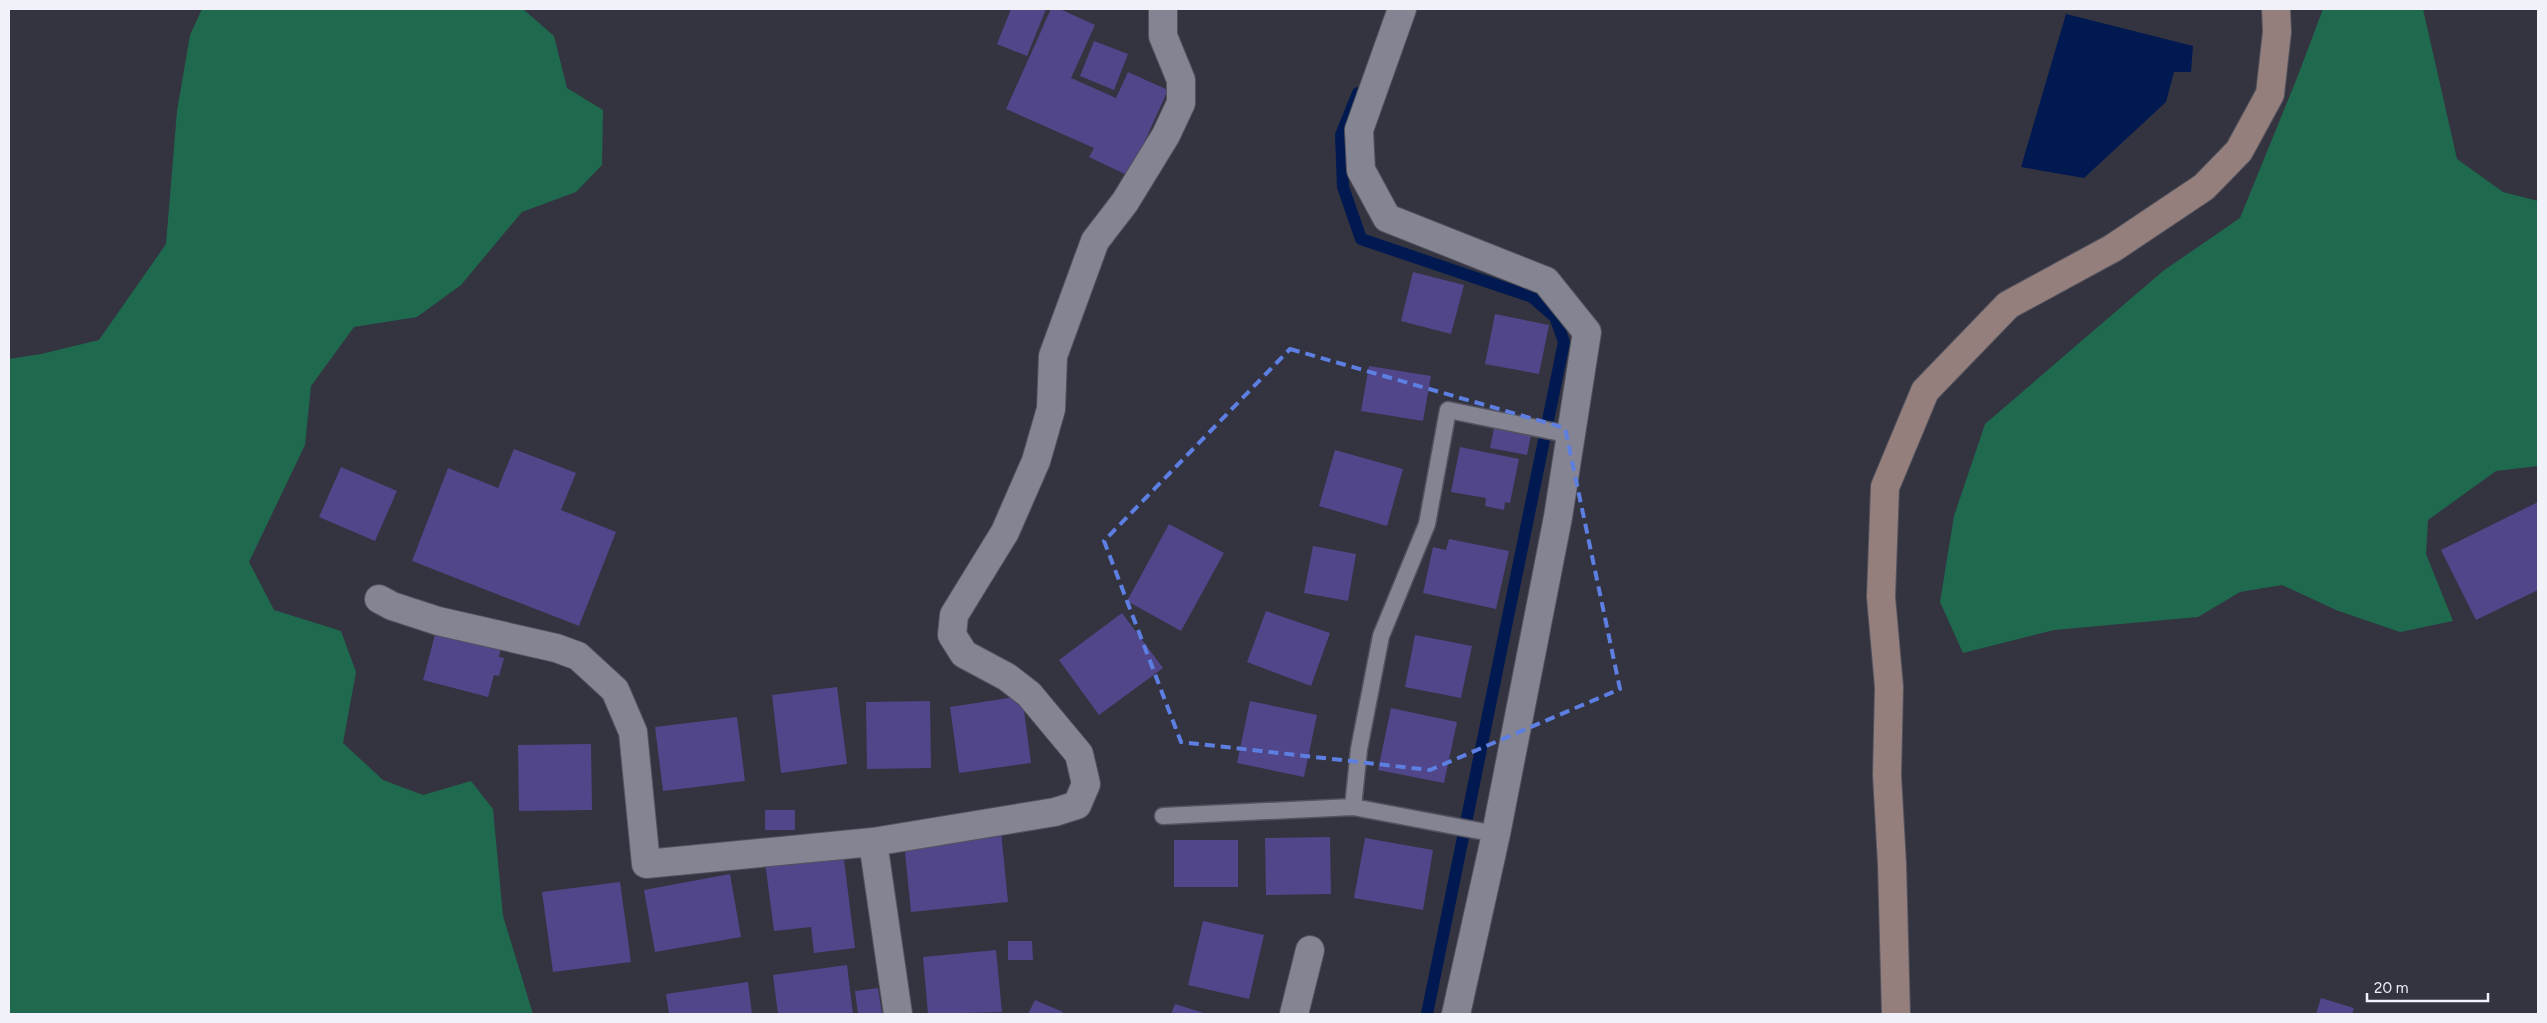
<svg xmlns="http://www.w3.org/2000/svg" width="2547" height="1023" font-family="Figtree,sans-serif">
  <rect width="100%" height="100%" fill="#343340"/>
  <path fill="#1f6a4e" d="M 202,9 L 523,9 L 554,36 L 567,88 L 603,110 L 602,165 L 576,192 L 522,212 L 461,285 L 417,317 L 354,327 L 311,386 L 305,445 L 249,562 L 274,610 L 341,631 L 356,672 L 343,743 L 383,780 L 423,795 L 471,781 L 493,809 L 503,916 L 533,1014 L 9,1014 L 9,359 L 41,354 L 99,340 L 166,244 L 177,111 L 190,35 Z
    M 2323,9 L 2423,9 L 2457,159 L 2503,192 L 2538,201 L 2538,466 L 2496,471 L 2428,520 L 2426,554 L 2453,621 L 2400,632 L 2336,610 L 2282,585 L 2240,592 L 2198,617 L 2054,630 L 1963,653 L 1940,602 L 1954,516 L 1985,424 L 2163,271 L 2240,218 L 2297,78 Z"/>
  <path fill="#001a51" d="M 2066,14 L 2193,46 L 2191,72 L 2174,72 L 2166,102 L 2084,178 L 2021,167 Z"/>
  <g fill="none" stroke-linecap="round" stroke-linejoin="round">
    <path stroke="#001a51" stroke-width="12" d="M 1358,93 L 1341,135 L 1343,187 L 1361,239 L 1532,297 L 1555,317 L 1564,342 L 1427,1014"/>
  </g>
  <path fill="#504689" d="M 1011,9 L 1046,9 L 1027,56 L 997,44 Z
    M 1051,9 L 1060,9 L 1095,25 L 1071,78 L 1116,98 L 1128,72 L 1168,90 L 1129,176 L 1089,157 L 1094,148 L 1006,109 Z
    M 1094,41 L 1128,54 L 1114,90 L 1080,76 Z
    M 1413,272 L 1464,285 L 1451,334 L 1401,321 Z
    M 1495,314 L 1549,325 L 1539,374 L 1485,364 Z
    M 1369,366 L 1431,376 L 1423,421 L 1361,411 Z
    M 1494,428 L 1531,435 L 1527,455 L 1490,448 Z
    M 1460,447 L 1519,459 L 1510,503 L 1505,502 L 1504,510 L 1485,506 L 1486,498 L 1451,492 Z
    M 514,449 L 576,473 L 561,510 L 616,532 L 579,626 L 412,561 L 448,468 L 498,488 Z
    M 1335,450 L 1403,469 L 1387,526 L 1319,506 Z
    M 341,467 L 397,491 L 375,541 L 319,517 Z
    M 2538,502 L 2538,590 L 2476,620 L 2441,550 Z
    M 1169,524 L 1224,553 L 1181,631 L 1127,601 Z
    M 1449,539 L 1509,551 L 1496,609 L 1423,593 L 1433,547 L 1446,550 Z
    M 1313,546 L 1356,554 L 1348,601 L 1304,593 Z
    M 1266,611 L 1330,633 L 1311,686 L 1247,662 Z
    M 1122,613 L 1163,668 L 1099,715 L 1059,660 Z
    M 437,627 L 502,643 L 499,657 L 504,658 L 499,676 L 494,675 L 488,697 L 423,680 Z
    M 1415,635 L 1472,646 L 1461,698 L 1405,687 Z
    M 837,687 L 847,764 L 781,773 L 772,695 Z
    M 1022,696 L 1031,763 L 959,773 L 950,707 Z
    M 930,701 L 931,768 L 867,769 L 866,702 Z
    M 1250,701 L 1317,715 L 1304,777 L 1237,763 Z
    M 1391,708 L 1457,722 L 1444,783 L 1378,770 Z
    M 737,717 L 745,781 L 663,791 L 655,727 Z
    M 591,744 L 592,810 L 519,811 L 518,745 Z
    M 765,810 L 795,810 L 795,830 L 765,830 Z
    M 1001,831 L 1008,902 L 911,912 L 904,842 Z
    M 1330,837 L 1331,894 L 1266,895 L 1265,838 Z
    M 1365,838 L 1433,850 L 1423,910 L 1354,898 Z
    M 1174,840 L 1238,840 L 1238,887 L 1174,887 Z
    M 843,852 L 855,948 L 814,953 L 811,927 L 774,931 L 765,862 Z
    M 730,874 L 741,937 L 655,952 L 644,890 Z
    M 620,882 L 631,962 L 553,972 L 542,892 Z
    M 1203,921 L 1264,935 L 1249,999 L 1188,985 Z
    M 1008,941 L 1032,941 L 1033,960 L 1008,960 Z
    M 996,950 L 1002,1012 L 928,1014 L 923,957 Z
    M 847,965 L 853,1014 L 778,1014 L 773,975 Z
    M 748,982 L 752,1014 L 669,1014 L 666,994 Z
    M 878,988 L 882,1014 L 858,1014 L 855,991 Z
    M 2321,998 L 2354,1008 L 2352,1014 L 2316,1014 Z
    M 1035,1000 L 1063,1012 L 1062,1014 L 1028,1014 Z
    M 1175,1004 L 1207,1014 L 1171,1014 Z"/>
  <g fill="none" stroke-linecap="round" stroke-linejoin="round">
    <defs>
      <path id="lane" d="M 1353,807 L 1359,749 L 1381,636 L 1427,524 L 1448,410 L 1571,435
        M 1163,816 L 1353,807 L 1496,834"/>
      <path id="street" d="M 1402,9 L 1359,130 L 1361,170 L 1387,218 L 1546,281 L 1587,332 L 1558,517 L 1496,834 L 1456,1014
        M 379,599 L 392,606 L 438,621 L 556,648 L 578,656 L 615,690 L 633,732 L 646,864 L 873,842
        M 898,1014 L 873,842 L 1055,812 L 1077,805 L 1086,784 L 1079,754 L 1029,694 L 1007,677 L 964,654 L 952,635 L 954,615 L 1005,532 L 1036,461 L 1051,409 L 1053,356 L 1095,241 L 1125,202 L 1166,135 L 1181,103 L 1181,80 L 1163,36 L 1163,9
        M 1294,1014 L 1310,950"/>
      <path id="secondary" d="M 1896,1014 L 1892,864 L 1887,775 L 1889,687 L 1881,597 L 1885,487 L 1925,391 L 2008,305 L 2113,248 L 2204,187 L 2239,151 L 2270,94 L 2277,32 L 2276,9"/>
    </defs>
    <use href="#lane" stroke="#53535e" stroke-width="19"/>
    <use href="#street" stroke="#53535e" stroke-width="30"/>
    <use href="#secondary" stroke="#53535e" stroke-width="30"/>
    <use href="#lane" stroke="#848493" stroke-width="16"/>
    <use href="#street" stroke="#848493" stroke-width="28"/>
    <use href="#secondary" stroke="#947f7c" stroke-width="28"/>
  </g>
  <path fill="none" stroke="#5d7fe2" stroke-width="4" stroke-dasharray="10 6" stroke-linejoin="round" d="M 1290,349 L 1565,428 L 1620,689 L 1430,770 L 1181,742 L 1104,541 Z"/>
  <rect width="2547" height="1023" fill="none" stroke="#f1f1f9" stroke-width="20"/>
  <path d="M2367 993v8h121v-8" fill="none" stroke="#f1f1f9" stroke-width="2.5"/>
  <text x="2374" y="993" font-size="15" fill="#f1f1f9" stroke="#343340" stroke-width="4" paint-order="stroke">20 m</text>
</svg>
